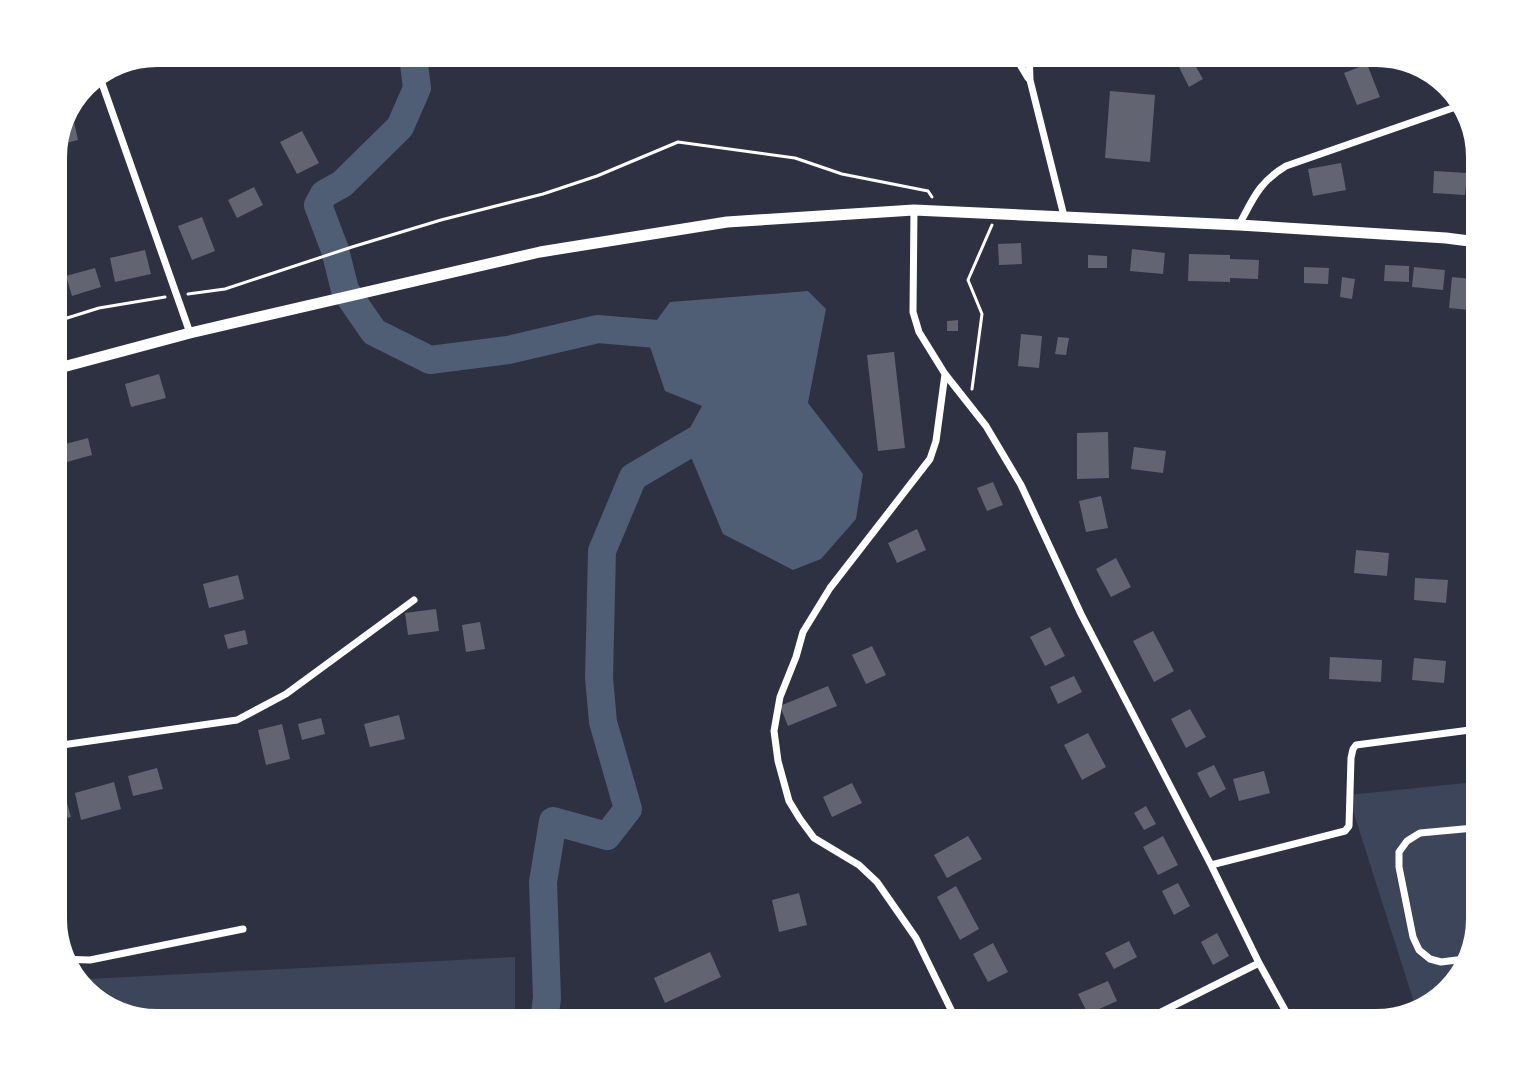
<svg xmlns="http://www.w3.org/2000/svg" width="1533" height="1076" font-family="'IBM Plex Sans',sans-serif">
  <rect width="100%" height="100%" fill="#2d3142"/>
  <path fill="#3c4559" d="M 1485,781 L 1485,919 L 1466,980 L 1425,1017 L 1419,1018 L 1348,795 Z
    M 515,957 L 515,1028 L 157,1028 L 96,1009 L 69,980 Z"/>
  <path fill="#4f5d75" d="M 808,291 L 826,309 L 808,403 L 863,474 L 856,519 L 821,559 L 793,570 L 723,534 L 684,440 L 702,406 L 665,391 L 646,335 L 670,302 Z"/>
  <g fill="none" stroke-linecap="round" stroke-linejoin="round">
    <path stroke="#4f5d75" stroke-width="28" d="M 412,48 L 417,88 L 400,127 L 342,184 L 324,194 L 318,205 L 335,250 L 345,290 L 374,332 L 430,360 L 508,350 L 598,329 L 657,334 L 681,346
      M 543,1028 L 547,998 L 543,882 L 553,821 L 607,836 L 628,809 L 603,722 L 599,678 L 602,551 L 633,477 L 701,437 L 711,419"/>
  </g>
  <path fill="#626471" d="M 793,48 L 823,48 L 823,50 L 795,55 Z
    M 1192,60 L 1203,79 L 1189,87 L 1179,67 Z
    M 1418,61 L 1437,67 L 1444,74 L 1425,81 Z
    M 1367,64 L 1380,97 L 1357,105 L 1344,73 Z
    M 1110,91 L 1155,95 L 1150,162 L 1105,158 Z
    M 73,117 L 78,140 L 50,147 L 62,120 Z
    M 302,131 L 319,163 L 297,174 L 280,142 Z
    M 1341,163 L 1346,190 L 1313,196 L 1308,169 Z
    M 1434,171 L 1467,173 L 1465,195 L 1433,193 Z
    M 254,187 L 263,205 L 237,218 L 228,200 Z
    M 202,217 L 215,251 L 192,260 L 178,226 Z
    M 1021,243 L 1022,264 L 999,265 L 998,244 Z
    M 1132,249 L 1165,253 L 1163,274 L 1130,271 Z
    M 145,250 L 151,274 L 115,282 L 110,258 Z
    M 1189,254 L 1230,255 L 1230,259 L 1259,260 L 1258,279 L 1230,278 L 1230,282 L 1188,281 Z
    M 1088,255 L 1107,256 L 1107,268 L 1088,268 Z
    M 1385,265 L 1409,266 L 1409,282 L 1384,281 Z
    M 1304,267 L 1329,268 L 1328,284 L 1304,283 Z
    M 1414,267 L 1445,270 L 1443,290 L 1412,287 Z
    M 95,268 L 101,287 L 72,296 L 66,276 Z
    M 1342,277 L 1355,279 L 1352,299 L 1340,297 Z
    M 1452,277 L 1472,279 L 1469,310 L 1449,308 Z
    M 61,284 L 65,299 L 48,304 L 48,287 Z
    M 958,320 L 958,331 L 947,331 L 947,321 Z
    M 1021,334 L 1042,336 L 1039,368 L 1018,366 Z
    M 1058,337 L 1069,338 L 1066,355 L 1055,354 Z
    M 894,352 L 905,448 L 878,451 L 867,355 Z
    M 159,374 L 166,398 L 131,407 L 125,384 Z
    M 1108,432 L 1109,478 L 1077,479 L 1077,433 Z
    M 88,438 L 92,455 L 67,462 L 62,445 Z
    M 1134,447 L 1166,451 L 1163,473 L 1131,469 Z
    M 993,482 L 1003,505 L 987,511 L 977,488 Z
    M 1101,496 L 1108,528 L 1086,532 L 1079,501 Z
    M 917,529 L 926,550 L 897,563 L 888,543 Z
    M 1356,550 L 1389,553 L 1387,576 L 1354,573 Z
    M 1116,558 L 1131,587 L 1111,597 L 1096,569 Z
    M 238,575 L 244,599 L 209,608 L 203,584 Z
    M 1415,578 L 1448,580 L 1446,603 L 1414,600 Z
    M 436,609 L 439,631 L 408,635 L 405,613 Z
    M 480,622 L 485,649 L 466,652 L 462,625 Z
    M 1050,627 L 1065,656 L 1045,666 L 1030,637 Z
    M 245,630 L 248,644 L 228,649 L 224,635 Z
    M 1153,631 L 1174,671 L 1154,682 L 1133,641 Z
    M 872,646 L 886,675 L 866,684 L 852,655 Z
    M 1330,657 L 1382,660 L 1381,682 L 1329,679 Z
    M 1414,658 L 1446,661 L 1444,683 L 1412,680 Z
    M 1074,676 L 1082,692 L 1058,704 L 1050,687 Z
    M 828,686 L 837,706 L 788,726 L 780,706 Z
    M 1190,709 L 1206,737 L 1186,748 L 1171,719 Z
    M 399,715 L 405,739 L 370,747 L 364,724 Z
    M 321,718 L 325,734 L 302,740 L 298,724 Z
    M 282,724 L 290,759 L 266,765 L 258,730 Z
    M 1088,733 L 1106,767 L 1082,780 L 1064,745 Z
    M 1214,765 L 1226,789 L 1210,798 L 1197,773 Z
    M 157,768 L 163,789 L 133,796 L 128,776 Z
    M 1264,771 L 1270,793 L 1239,801 L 1233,779 Z
    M 114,782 L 121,809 L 81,820 L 75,793 Z
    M 852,783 L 862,803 L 832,817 L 823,797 Z
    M 64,793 L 71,817 L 48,822 L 48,797 Z
    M 1146,806 L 1156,824 L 1144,830 L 1134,813 Z
    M 968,836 L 982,859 L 947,878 L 934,855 Z
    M 1163,836 L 1178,865 L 1158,875 L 1143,847 Z
    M 1178,883 L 1190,906 L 1174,915 L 1162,891 Z
    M 956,886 L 979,929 L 960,940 L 937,897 Z
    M 799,893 L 807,925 L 779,932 L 772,900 Z
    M 1217,933 L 1229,956 L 1213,965 L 1201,942 Z
    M 1129,941 L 1137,957 L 1114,969 L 1105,953 Z
    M 993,943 L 1008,972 L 988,982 L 973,954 Z
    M 710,952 L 721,977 L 665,1003 L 654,978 Z
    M 1108,981 L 1117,1001 L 1088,1014 L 1078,994 Z
    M 1029,1010 L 1039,1028 L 1014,1028 L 1009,1020 Z"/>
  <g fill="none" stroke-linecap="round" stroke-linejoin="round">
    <path stroke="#fff" stroke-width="3" d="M 188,294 L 225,289 L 352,247 L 441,220 L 543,194 L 597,176 L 678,142 L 795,158 L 842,174 L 928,191 L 932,197
      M 48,324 L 99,308 L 165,297
      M 972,389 L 982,314 L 968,280 L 992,225"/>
    <path stroke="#fff" stroke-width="7" d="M 1010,48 L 1028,78
      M 1029,48 L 1030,80 L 1064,216
      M 98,72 L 190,333
      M 914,210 L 913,312 L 919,332 L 945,374 L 986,426 L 1021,485 L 1081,614 L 1211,865 L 1259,963 L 1295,1028
      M 1239,225 C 1253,199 1259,182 1286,166 L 1470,102
      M 945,374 L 936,441 L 930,459 L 830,588 L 803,632 L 796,657 L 780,697 L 774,731 L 778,761 L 789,801 L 800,819 L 814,838 L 859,865 L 877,882 L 916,938 L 960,1028
      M 48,747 L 237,720 L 286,694 L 414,600
      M 1211,865 L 1345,831 L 1349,826 L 1351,758 L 1353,749 L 1356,745 L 1485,728
      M 1473,958 L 1441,962 L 1430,959 L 1419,950 L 1413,937 L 1399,867 L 1399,852 L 1407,841 L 1420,833 L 1485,827
      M 58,959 L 90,960 L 243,929
      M 1129,1028 L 1259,963"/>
    <path stroke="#fff" stroke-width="11" d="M 48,371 L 190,333 L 540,252 L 727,222 L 914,210 L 1239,225 L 1446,238 L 1485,243"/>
  </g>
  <path d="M0 0H1533V1076H0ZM157 62H1376A95 95 0 0 1 1471 157V919A95 95 0 0 1 1376 1014H157A95 95 0 0 1 62 919V157A95 95 0 0 1 157 62Z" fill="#fff" fill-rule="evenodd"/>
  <path fill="none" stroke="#fff" stroke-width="10" d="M157 62H1376A95 95 0 0 1 1471 157V919A95 95 0 0 1 1376 1014H157A95 95 0 0 1 62 919V157A95 95 0 0 1 157 62Z"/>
</svg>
